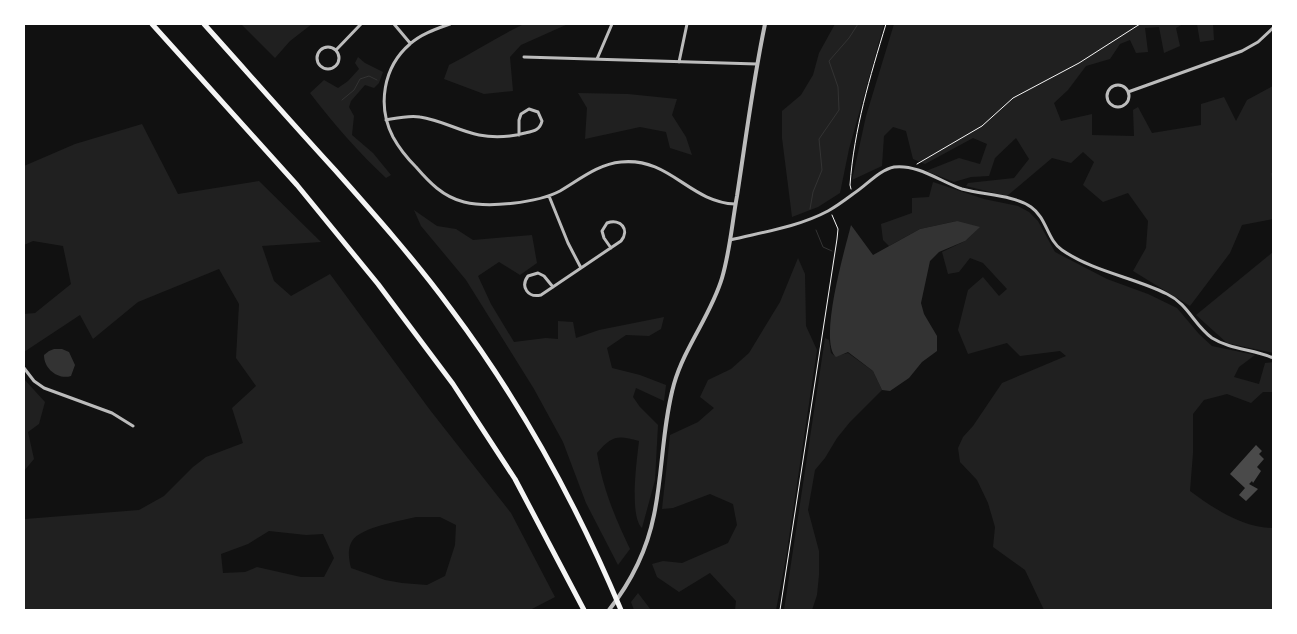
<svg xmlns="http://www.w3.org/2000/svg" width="1297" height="634" font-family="'IBM Plex Serif',serif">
  <rect width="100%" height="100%" fill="#111"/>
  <path fill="#202020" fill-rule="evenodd" d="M 241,24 L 312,24 L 290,41 L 275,58 Z
    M 524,24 L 568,24 L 521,45 L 510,57 L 513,91 L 484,94 L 444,79 L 449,65 C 475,52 498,36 524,24 Z
    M 835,24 L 884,24 L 849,149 L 840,193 L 818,207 L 792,217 L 782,138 L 782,111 L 801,95 L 813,75 L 819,53 Z
    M 894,24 L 1183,24 L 1176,28 L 1180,46 L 1164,53 L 1159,27 L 1145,28 L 1148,52 L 1136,53 L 1130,40 L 1120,44 L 1110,59 L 1086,66 L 1068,90 L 1054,103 L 1061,121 L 1092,114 L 1092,135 L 1134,136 L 1133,110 L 1138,107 L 1152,133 L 1201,125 L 1201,104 L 1224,97 L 1236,121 L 1247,100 L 1273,86 L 1273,219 L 1242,225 L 1230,253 L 1190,306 L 1133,271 L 1146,248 L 1148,221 L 1128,193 L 1103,202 L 1083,185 L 1094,162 L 1083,152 L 1071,163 L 1052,158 L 1007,196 L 966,186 L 968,183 L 1014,178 L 1029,159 L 1016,138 L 995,158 L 989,176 L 971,177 L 954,182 L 926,171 L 959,158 L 980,164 L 987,144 L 973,138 L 925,164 L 913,159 L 906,131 L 893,127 L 884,136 L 882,166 L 852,180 L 866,116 Z
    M 1197,24 L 1213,24 L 1214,40 L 1200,42 Z
    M 358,57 L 365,63 L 383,72 L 379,83 L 374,88 L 365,85 L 351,101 L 349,107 L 354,116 L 352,135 L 373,153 L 391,175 L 386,178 C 358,152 333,123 310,93 L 324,80 L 338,88 L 348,81 L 359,69 L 355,63 Z
    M 578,93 L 628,94 L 677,99 L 672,115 L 686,137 L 692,155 L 670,148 L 666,132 L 640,127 L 585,139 L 587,108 Z
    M 142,124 L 178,194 L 259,181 L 321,242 L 262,246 L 274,281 L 291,296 L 330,274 L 430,410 L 511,513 L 555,597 L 530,610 L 24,610 L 24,516 L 25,519 L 139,510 L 164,496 L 193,467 L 206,457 L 243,443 L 232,408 L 256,386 L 236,358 L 239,304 L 219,269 L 138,302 L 93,339 L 80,315 L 24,352 L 24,314 L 35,313 L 71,284 L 63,246 L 33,241 L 24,245 L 24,166 L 75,144 ZM 416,517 L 440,517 L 456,525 L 455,545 L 445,576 L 427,585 L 402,583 L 385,580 L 351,568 C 349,560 347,549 352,541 C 361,527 400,521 416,517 ZM 269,531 L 306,535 L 323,534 L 334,558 L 324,577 L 301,577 L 257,567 L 245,572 L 223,573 L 221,554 L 248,544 Z
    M 933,182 L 984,199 L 1018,206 L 1029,212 L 1038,221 L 1055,252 L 1107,279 L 1148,294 L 1177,308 L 1199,334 L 1212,346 L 1255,355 L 1239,367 L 1234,377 L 1259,384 L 1265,363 L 1273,362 L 1273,392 L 1263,392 L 1251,403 L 1227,394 L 1204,400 L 1193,414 L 1193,453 L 1190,491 C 1213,508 1243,528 1273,528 L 1273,610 L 1044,610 L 1025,570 L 993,547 L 995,527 L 988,503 L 977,480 L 960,462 L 958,448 L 963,437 L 973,426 L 1002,383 L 1066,356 L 1060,351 L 1020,356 L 1007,343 L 968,354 L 958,330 L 968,290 L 983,277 L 999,296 L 1007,289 L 983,263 L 970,258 L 959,272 L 948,274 L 942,252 L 965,241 L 957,221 L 920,229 L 889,246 L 883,240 L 881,224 L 912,213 L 912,198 L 929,197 Z
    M 414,210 L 437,226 L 456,229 L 473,240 L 532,235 L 537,263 L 520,275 L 499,262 L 478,276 L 491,304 L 514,342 L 546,338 L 558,339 L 558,321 L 573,322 L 576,338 L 599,330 L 664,317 L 661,329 L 649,336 L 626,335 L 607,348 L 612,368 L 640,375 L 666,385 L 664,401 L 636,388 L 633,397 L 640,407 L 658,425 L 655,480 L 642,528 C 629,516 637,459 639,441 C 618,435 612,435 597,453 C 603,489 614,515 630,549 L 618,565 L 586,503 L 563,442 L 534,389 L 466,280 L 421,226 Z
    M 1273,252 L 1273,353 L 1227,343 L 1196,315 Z
    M 798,258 L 805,274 L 806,326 L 817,350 L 786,558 L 776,610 L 735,610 L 736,601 L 710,573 L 679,592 L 657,577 L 652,564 L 663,561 L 682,563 L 728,543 L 737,525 L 733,504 L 710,494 L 673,508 L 662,509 L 670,435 L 698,422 L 714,408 L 700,397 L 708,380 L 731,369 L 749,353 L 780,302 Z
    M 825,338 L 829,340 L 831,353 L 835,356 L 848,353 L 873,371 L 882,390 L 850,422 L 837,438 L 825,458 L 815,470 L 808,510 L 819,551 L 819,575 L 817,595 L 812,610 L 784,610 Z
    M 24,379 L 45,402 L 39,424 L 28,432 L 34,459 L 24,471 Z
    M 638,593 L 651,610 L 634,610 L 631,602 Z"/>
  <path fill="#333" d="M 957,221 L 980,227 L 965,241 L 939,252 L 930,261 L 921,303 L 924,314 L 937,336 L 937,351 L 922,362 L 909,378 L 890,391 L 882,390 L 873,371 L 848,352 L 836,357 C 818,341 845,249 851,225 L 873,255 L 920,229 Z
    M 54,349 L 62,349 L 69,352 L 75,365 L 71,376 C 58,380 44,369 44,355 L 49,351 Z"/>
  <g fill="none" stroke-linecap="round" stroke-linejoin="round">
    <path stroke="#333" stroke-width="1" d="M 342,100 L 354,90 L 360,79 L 369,76 L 377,80
      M 1273,173 L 1272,173 L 1273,185
      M 810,209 L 813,192 L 822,170 L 819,139 L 839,110 L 838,87 L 829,61 L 849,38 L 858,24
      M 816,230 L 823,247 L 832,251"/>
  </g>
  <path fill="#4a4a4a" d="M 1256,445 L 1262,451 L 1259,454 L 1264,459 L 1257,467 L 1261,471 L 1253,483 L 1252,481 L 1249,484 L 1258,489 L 1246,501 L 1239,495 L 1245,488 L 1230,474 Z"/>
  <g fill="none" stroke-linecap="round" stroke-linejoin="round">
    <path stroke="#f5f5f5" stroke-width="1" d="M 917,164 L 982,126 L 1013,98 L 1079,63 L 1140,24
      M 851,189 L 850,185 C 854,129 870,77 886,24
      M 780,610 L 837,239 L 838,229 L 832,215"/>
    <path stroke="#bcbcbc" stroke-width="3" d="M 394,24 L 410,43
      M 450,24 C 436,29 421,34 410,44 C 383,67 377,106 393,137 C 399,148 407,158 416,167 C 429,182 443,197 464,202 C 489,208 537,203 560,191 C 579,180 598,164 621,162 C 670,157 689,202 735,204
      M317 58a11 11 0 1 1 22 0a11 11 0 1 1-22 0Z
      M 336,50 L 361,24
      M 524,57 L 757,64
      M 597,59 L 612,24
      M 679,62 L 687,24
      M1107 96a11 11 0 1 1 22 0a11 11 0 1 1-22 0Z
      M 1128,92 L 1242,51 L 1258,42 L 1273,28
      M 386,120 C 397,118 409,115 420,117 C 441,120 459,131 479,135 C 494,138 510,137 525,133 C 534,131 540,130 542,121 L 538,112 L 529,109 L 521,114 L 519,120 L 519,135
      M 549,196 L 568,243 L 581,268
      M 730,240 C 763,232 798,227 828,211 C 837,206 845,200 853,194 C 866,186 879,170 894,167 C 918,164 941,182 962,189 C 983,195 1014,195 1031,207 C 1047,218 1047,240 1062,250 C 1094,272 1133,277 1167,294 C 1188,304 1194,325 1212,338 C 1231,350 1254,349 1273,358
      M 553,287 L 544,276 L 538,273 L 528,276 C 520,287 528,298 541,295 L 621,241 C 630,230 621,218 607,223 L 602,231 L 604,238 L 611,248
      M 24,368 L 34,381 L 44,388 L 112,413 L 133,426"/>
    <path stroke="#bcbcbc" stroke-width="4" d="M 609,610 C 631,582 647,550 654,515 C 663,472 662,427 674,384 C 685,346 711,315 722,278 C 730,251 732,223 737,196 C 746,138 753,81 765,24"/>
    <path stroke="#f5f5f5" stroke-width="5" d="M 152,24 L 297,185 L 378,284 L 453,384 L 515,479 L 584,610
      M 204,24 C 248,73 291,122 335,170 C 375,215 415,260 451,309 C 521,402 576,503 621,610"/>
  </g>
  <rect width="1297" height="634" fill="none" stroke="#ffffff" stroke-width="50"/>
</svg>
